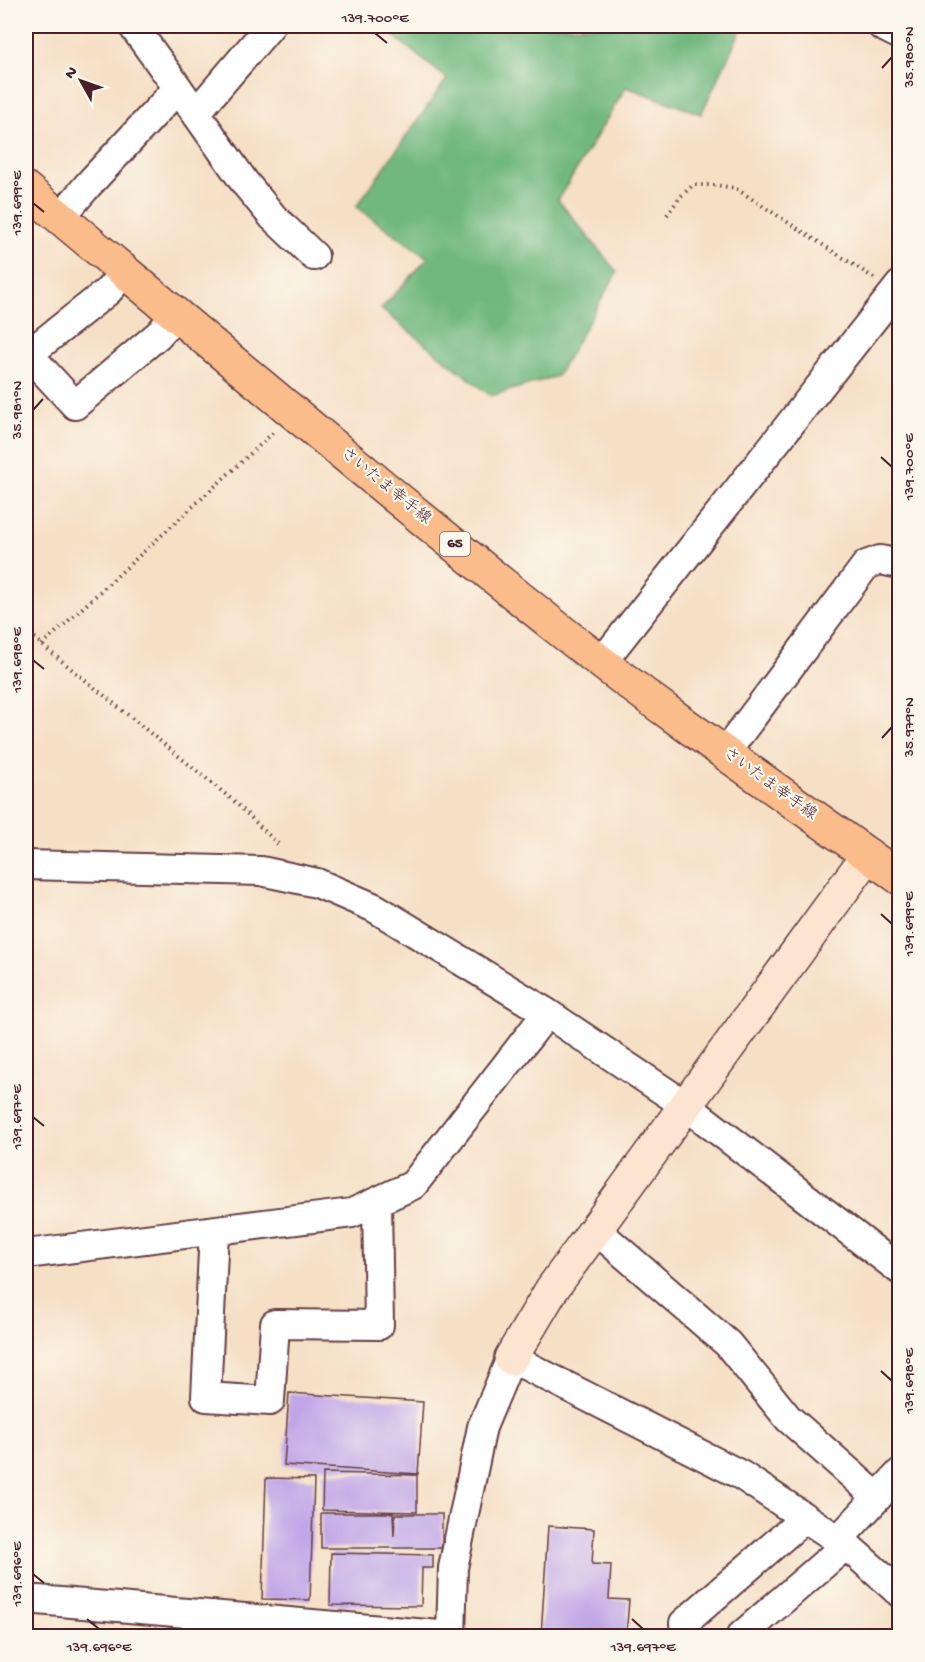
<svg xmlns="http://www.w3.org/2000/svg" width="925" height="1662" font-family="'Gochi Hand','Klee One',sans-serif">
  <rect width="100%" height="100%" fill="#fbf7ec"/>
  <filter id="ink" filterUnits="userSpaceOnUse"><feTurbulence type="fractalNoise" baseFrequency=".0167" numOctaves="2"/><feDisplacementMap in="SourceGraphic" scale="12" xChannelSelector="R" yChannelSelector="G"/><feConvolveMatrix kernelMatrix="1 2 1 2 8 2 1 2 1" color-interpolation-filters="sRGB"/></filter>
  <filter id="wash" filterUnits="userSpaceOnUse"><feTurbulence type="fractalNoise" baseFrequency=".008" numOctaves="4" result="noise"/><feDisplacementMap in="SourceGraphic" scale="24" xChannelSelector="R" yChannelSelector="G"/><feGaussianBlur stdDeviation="1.35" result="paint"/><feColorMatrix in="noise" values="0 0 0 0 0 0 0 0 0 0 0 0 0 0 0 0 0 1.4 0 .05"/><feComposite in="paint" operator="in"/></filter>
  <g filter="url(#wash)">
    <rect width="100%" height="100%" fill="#f5dfc5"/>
    <path fill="#71b87e" stroke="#5e6c54" stroke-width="1.5" d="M 381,26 L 743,26 L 701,114 L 626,87 L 558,200 L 617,272 L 557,376 L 491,396 L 381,309 L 428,258 L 356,207 L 447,79 Z"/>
    <g id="blocks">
      <path fill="#c0a5e7" d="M 289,1393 L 423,1402 L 418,1474 L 284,1465 Z
        M 323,1473 L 417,1475 L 417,1512 L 322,1510 Z
        M 266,1478 L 314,1479 L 310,1600 L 262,1599 Z
        M 321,1513 L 393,1513 L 394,1536 L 395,1514 L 442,1514 L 442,1548 L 321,1548 Z
        M 548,1526 L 594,1529 L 592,1564 L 611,1565 L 609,1599 L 629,1600 L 626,1636 L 541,1636 Z
        M 331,1553 L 433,1555 L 433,1568 L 422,1568 L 421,1606 L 330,1605 Z"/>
    </g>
  </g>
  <g filter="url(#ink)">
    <use href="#blocks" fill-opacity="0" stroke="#643c42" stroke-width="1.5"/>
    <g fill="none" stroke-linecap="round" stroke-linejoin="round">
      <defs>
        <path id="street" d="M 882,26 L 900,35
          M 178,88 L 245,183 L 273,217 L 314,256
          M 196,113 L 270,26
          M 60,218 L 88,185 L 178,88 L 133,26
          M 28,354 L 75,405 L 158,335 L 176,315
          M 26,356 L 108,291 L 125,272
          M 602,662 L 900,285
          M 725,753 L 866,565 L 880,560 L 900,564
          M 26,865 L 261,871 L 317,883 L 375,908 L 547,1013 L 685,1105 L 900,1270
          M 595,1229 L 728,1344 L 788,1418 L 877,1497
          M 214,1231 L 206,1397 L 270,1401 L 275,1324 L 379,1325 L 377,1202
          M 26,1254 L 352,1213 L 413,1185 L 547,1013
          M 838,1540 L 900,1473
          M 26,1599 L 451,1636
          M 451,1636 L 453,1568 L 482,1427 L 511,1358 L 741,1475 L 846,1545 L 900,1593
          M 685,1636 L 684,1623 L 805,1518
          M 741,1636 L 846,1545"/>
        <path id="secondary" d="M 511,1358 L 552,1289 L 868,855"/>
        <path id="primary" d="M 26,189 C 202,336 377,484 556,627 C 667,715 785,795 900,878"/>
      </defs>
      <use href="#street" stroke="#643c42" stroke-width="32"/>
      <use href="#secondary" stroke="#643c42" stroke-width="36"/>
      <use href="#primary" stroke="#643c42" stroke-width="36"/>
      <path stroke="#643c42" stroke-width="4" stroke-dasharray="1.5 4.5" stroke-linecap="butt" d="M 667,215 L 681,196 L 693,185 L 715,185 L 735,188 L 874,278
        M 26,629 L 42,645 L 235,802 L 280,846
        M 42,645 L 273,433"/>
      <use href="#street" stroke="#fff" stroke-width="28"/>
      <use href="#secondary" stroke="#fde4d1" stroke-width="33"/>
      <use href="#primary" stroke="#fabc8b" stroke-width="33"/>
    </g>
  </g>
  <path fill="none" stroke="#4a1f2b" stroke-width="2" d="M 375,33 L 387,43M 882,68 L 892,57M 33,203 L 44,212M 33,410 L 43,399M 881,457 L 892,467M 33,660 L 44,669M 882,738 L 892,727M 881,914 L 892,924M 33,1117 L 44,1126M 881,1371 L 892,1381M 33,1574 L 44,1583M 87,1619 L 99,1629M 632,1619 L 643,1629"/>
  <g text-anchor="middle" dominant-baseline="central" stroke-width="4.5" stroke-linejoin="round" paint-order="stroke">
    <rect fill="#fbf7ec" stroke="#7f6065" stroke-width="1.5" x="440" y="532" width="30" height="24" rx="4.5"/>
    <g font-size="15" font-weight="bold" fill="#4a1f2b">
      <text x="455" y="544">65</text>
    </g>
    <g font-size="16" fill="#4a1f2b" stroke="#fbf7ec">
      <text transform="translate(385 487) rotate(39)">さいたま幸手線</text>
      <text transform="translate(769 785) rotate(36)">さいたま幸手線</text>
    </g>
  </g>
  <rect width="925" height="1662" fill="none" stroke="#fbf7ec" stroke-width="66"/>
  <g transform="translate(81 81) rotate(310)" stroke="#fbf7ec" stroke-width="4.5" paint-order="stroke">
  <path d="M0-4.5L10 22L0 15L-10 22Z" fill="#4a1f2b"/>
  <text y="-9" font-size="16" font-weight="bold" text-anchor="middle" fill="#4a1f2b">N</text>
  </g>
  <rect x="33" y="33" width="859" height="1596" fill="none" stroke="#4a1f2b" stroke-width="2"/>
  <g font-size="15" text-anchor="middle" fill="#4a1f2b">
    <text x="375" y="22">139.700°E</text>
    <text transform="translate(908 57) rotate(-90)" y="5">35.980°N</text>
    <text transform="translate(16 203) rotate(-90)" y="5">139.699°E</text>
    <text transform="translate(16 410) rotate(-90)" y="5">35.981°N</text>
    <text transform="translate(908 467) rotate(-90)" y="5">139.700°E</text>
    <text transform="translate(16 660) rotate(-90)" y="5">139.698°E</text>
    <text transform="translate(908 727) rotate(-90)" y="5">35.979°N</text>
    <text transform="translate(908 924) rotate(-90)" y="5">139.699°E</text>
    <text transform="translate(16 1117) rotate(-90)" y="5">139.697°E</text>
    <text transform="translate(908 1381) rotate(-90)" y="5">139.698°E</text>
    <text transform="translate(16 1574) rotate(-90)" y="5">139.696°E</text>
    <text x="99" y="1651">139.696°E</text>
    <text x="643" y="1651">139.697°E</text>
  </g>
</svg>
